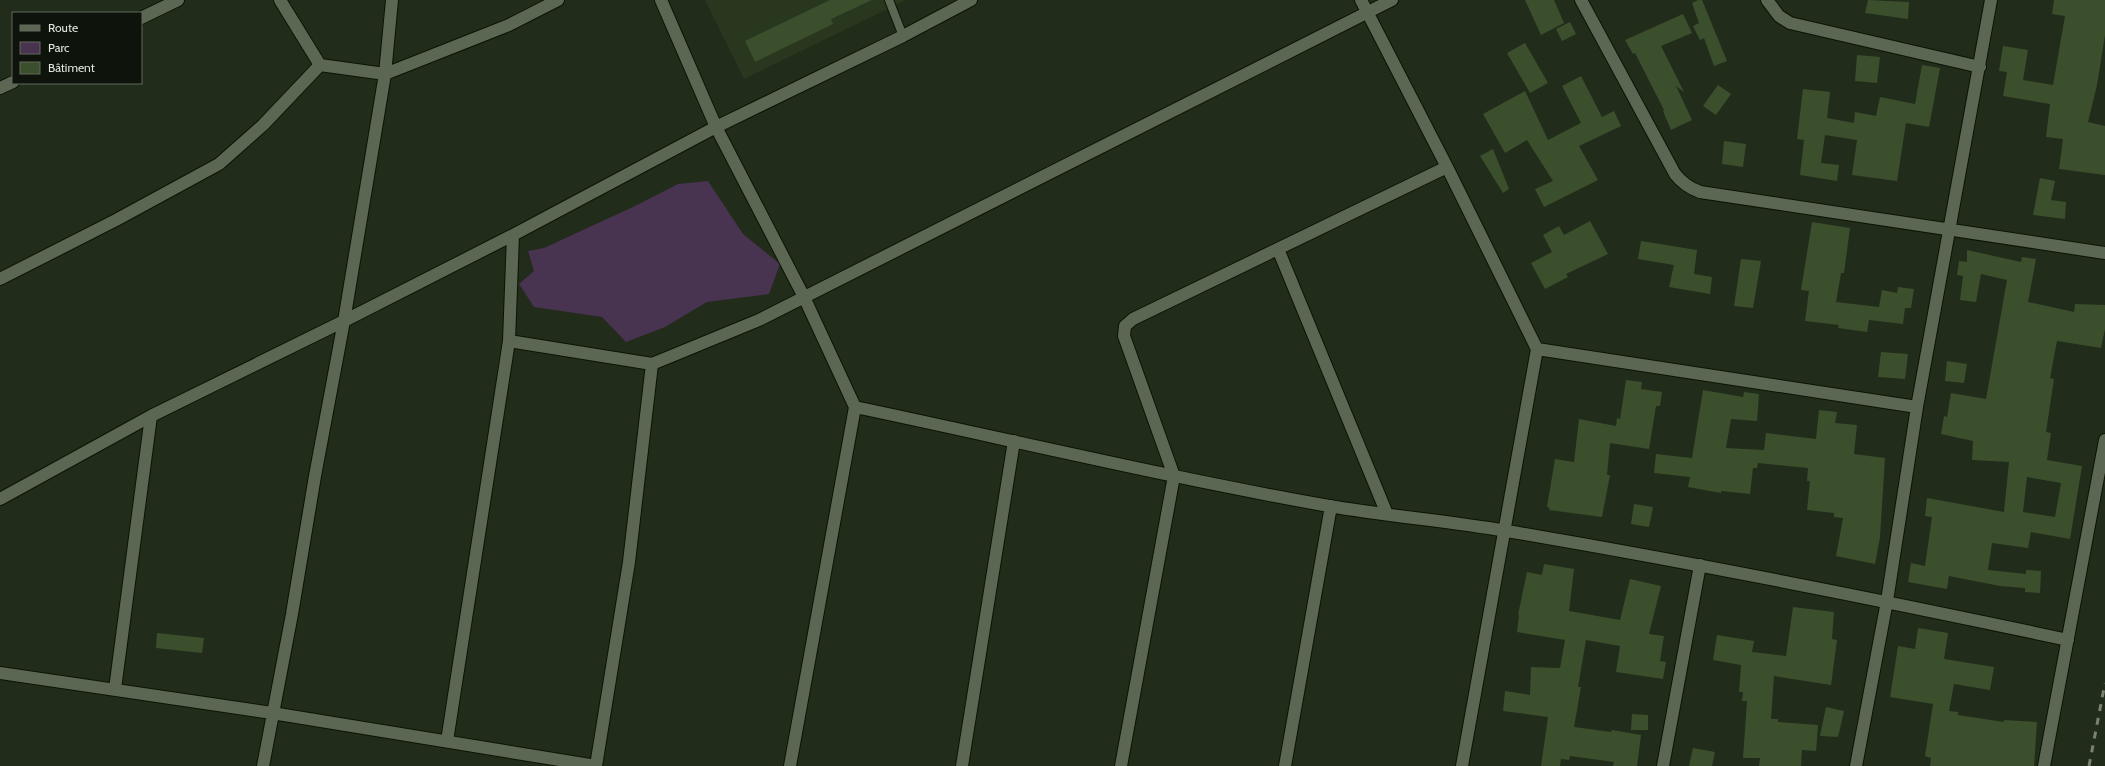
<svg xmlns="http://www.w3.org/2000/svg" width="2105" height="766" font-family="Cabin,sans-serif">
  <rect width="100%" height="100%" fill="#222c1a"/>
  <path fill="#28371e" d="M 705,0 L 906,0 L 744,79 Z"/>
  <path fill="#483351" d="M 708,181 L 743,234 L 780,264 L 769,294 L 707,302 L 665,327 L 626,342 L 602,317 L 534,307 L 519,284 L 534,271 L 528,251 L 544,248 L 635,206 L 678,184 Z"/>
  <path fill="#3b4f2d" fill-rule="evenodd" d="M 830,0 L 872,0 L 831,19 L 833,24 L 755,62 L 745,41 Z
    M 1525,0 L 1554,0 L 1564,23 L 1541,35 Z
    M 1698,0 L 1702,0 L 1727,61 L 1714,66 L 1704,38 L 1700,40 L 1693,26 L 1699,23 L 1692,3 Z
    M 1868,0 L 1909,2 L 1908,19 L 1865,13 Z
    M 2054,0 L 2105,0 L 2105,35 L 2097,85 L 2088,122 L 2105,126 L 2105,175 L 2059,169 L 2063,139 L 2046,137 L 2050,104 L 2003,96 L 2007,72 L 1999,71 L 2003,46 L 2028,50 L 2023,80 L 2053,85 L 2065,16 L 2052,14 Z
    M 1683,14 L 1692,33 L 1661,46 L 1684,92 L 1676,86 L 1692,120 L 1671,130 L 1663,111 L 1664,110 L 1635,53 L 1633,54 L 1625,40 Z
    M 1570,22 L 1576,34 L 1562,41 L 1556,29 Z
    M 1525,43 L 1548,83 L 1530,93 L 1507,53 Z
    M 1857,55 L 1880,57 L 1877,83 L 1855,81 Z
    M 1922,65 L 1940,68 L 1929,127 L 1906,123 L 1897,181 L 1852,175 L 1857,140 L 1825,135 L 1821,163 L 1839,165 L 1837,181 L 1800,175 L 1804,140 L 1797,139 L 1803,89 L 1830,92 L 1827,118 L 1854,123 L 1855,112 L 1876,116 L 1880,97 L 1915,104 Z
    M 1581,76 L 1602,117 L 1614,111 L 1621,126 L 1579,146 L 1598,180 L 1544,207 L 1535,189 L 1553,181 L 1527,140 L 1505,153 L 1483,114 L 1525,91 L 1548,140 L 1581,123 L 1562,86 Z
    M 1718,85 L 1731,94 L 1716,115 L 1703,106 Z
    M 1724,141 L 1746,144 L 1743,167 L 1722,164 Z
    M 1493,149 L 1509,189 L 1503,193 L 1480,156 Z
    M 2040,178 L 2055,181 L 2051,200 L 2066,202 L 2065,219 L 2033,215 Z
    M 1590,221 L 1608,254 L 1566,274 L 1568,277 L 1545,289 L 1531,263 L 1552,252 L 1543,235 L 1559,226 L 1564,235 Z
    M 1812,222 L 1850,228 L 1844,273 L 1841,273 L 1836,302 L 1879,307 L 1882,290 L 1897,293 L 1898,287 L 1914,289 L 1911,308 L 1905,308 L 1903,324 L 1869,320 L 1867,332 L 1838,328 L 1839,325 L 1805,321 L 1809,291 L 1801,290 Z
    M 1641,241 L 1697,250 L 1694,274 L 1712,277 L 1710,294 L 1669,287 L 1674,265 L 1638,259 Z
    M 1967,250 L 2021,262 L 2022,257 L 2036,259 L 2028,302 L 2074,312 L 2075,304 L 2105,305 L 2105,329 L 2101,348 L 2057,341 L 2050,378 L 2054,379 L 2046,432 L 2051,433 L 2047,460 L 2082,466 L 2070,539 L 2031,532 L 2028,548 L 1992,543 L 1988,570 L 2026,574 L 2026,570 L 2041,571 L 2040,593 L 2025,592 L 2025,588 L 2000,586 L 1949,576 L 1947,589 L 1908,582 L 1911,563 L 1925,566 L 1932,517 L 1925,516 L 1927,498 L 2004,512 L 2009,462 L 1972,460 L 1973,441 L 1941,434 L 1944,416 L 1947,417 L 1951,393 L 1986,399 L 2007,280 L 1981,274 L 1976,302 L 1960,300 L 1963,276 L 1957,275 L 1959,261 L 1967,262 ZM 2027,477 L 2061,483 L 2055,517 L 2023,512 Z
    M 1741,259 L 1761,261 L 1753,308 L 1734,306 Z
    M 1881,352 L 1908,354 L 1905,379 L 1878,377 Z
    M 1947,361 L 1967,364 L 1964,383 L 1945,381 Z
    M 1626,380 L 1642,382 L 1641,389 L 1662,392 L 1660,406 L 1656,406 L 1649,449 L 1610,443 L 1607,475 L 1610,475 L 1602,517 L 1549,510 L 1550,508 L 1547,507 L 1555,459 L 1574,462 L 1579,419 L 1616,426 L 1617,418 L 1620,419 Z
    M 1703,390 L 1743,397 L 1744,392 L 1759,394 L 1757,421 L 1731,419 L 1726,448 L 1764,450 L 1766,433 L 1816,439 L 1819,410 L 1837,412 L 1835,423 L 1857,425 L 1854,454 L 1885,458 L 1880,537 L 1875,564 L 1836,556 L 1843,518 L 1834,517 L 1834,513 L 1807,510 L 1810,481 L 1807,481 L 1808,468 L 1758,463 L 1757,468 L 1753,468 L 1750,494 L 1721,491 L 1721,493 L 1688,487 L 1690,477 L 1654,473 L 1656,454 L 1692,458 Z
    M 1634,504 L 1653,507 L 1649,527 L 1631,524 Z
    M 1544,564 L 1574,569 L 1569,611 L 1620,620 L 1630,579 L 1661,586 L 1649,634 L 1664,636 L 1660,661 L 1666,662 L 1663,679 L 1616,672 L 1620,646 L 1586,640 L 1578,687 L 1581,687 L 1574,727 L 1611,732 L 1612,730 L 1641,735 L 1637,766 L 1613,766 L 1614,762 L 1570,756 L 1569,760 L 1561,759 L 1560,766 L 1541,766 L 1548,717 L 1503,711 L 1505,691 L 1530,695 L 1531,667 L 1560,668 L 1565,640 L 1517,632 L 1519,615 L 1518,615 L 1527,572 L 1542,575 Z
    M 1793,607 L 1834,612 L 1832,639 L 1837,640 L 1831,685 L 1774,676 L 1771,719 L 1778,719 L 1778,722 L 1818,725 L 1816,751 L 1802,750 L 1801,766 L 1759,766 L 1760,758 L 1743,758 L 1747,701 L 1742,701 L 1743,692 L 1739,692 L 1741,665 L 1713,660 L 1717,635 L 1754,641 L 1752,652 L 1786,656 Z
    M 1918,628 L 1948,633 L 1944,659 L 1994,667 L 1990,690 L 1954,684 L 1949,711 L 1958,712 L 1958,715 L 2004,722 L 2004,720 L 2037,722 L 2034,766 L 1930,766 L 1931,758 L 1925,756 L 1933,704 L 1890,697 L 1898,646 L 1915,649 Z
    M 157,633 L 204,638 L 202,653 L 156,648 Z
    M 1826,707 L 1844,711 L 1838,737 L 1820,736 Z
    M 1632,714 L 1648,715 L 1648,730 L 1631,730 Z
    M 1693,748 L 1715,752 L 1712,766 L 1689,766 Z"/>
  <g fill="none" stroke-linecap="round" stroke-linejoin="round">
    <defs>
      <path id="lane" d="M 889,0 L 903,36"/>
      <path id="street" d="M 280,0 L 320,65
        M 661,0 L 716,127 L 804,297 L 855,407 L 790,766
        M 1361,0 L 1447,167 L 1537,349 L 1462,766
        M 1581,0 L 1675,174 C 1682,183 1689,188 1700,192 L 2105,253
        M 1767,0 L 1779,16 L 1790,23 L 1980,67
        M 141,18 L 178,0
        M 0,88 L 13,82
        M 1278,249 L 1387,514
        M 0,279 L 116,220 L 219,164 L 263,125 L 320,65 L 385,74 L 509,25 L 558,0
        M 509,341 L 652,364 L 759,320 L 1392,0
        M 1537,349 L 1917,407
        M 855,407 C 1012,440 1170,478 1329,506 C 1388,516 1448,521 1507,531 C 1695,563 1882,600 2068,640
        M 0,499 L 151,416 L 344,321 L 513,235 L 716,127 L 903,36 L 971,0
        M 0,673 L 272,713 L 596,766
        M 115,689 L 151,416
        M 447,741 L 509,341 L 513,235
        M 263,766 L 292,614 L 315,476 L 344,321 L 385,74 L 392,0
        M 596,766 L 629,562 L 652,364
        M 962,766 L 1014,441
        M 1121,766 L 1174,476 L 1124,336 L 1125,326 L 1133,319 L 1447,167
        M 1285,766 L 1331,506
        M 1663,766 L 1700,565
        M 1856,766 L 1887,601 L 1917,407 L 1991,0
        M 2044,766 L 2105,440"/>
    </defs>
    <use href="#lane" stroke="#0b1405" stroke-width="10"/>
    <use href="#street" stroke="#0b1405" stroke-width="14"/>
    <use href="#lane" stroke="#5b6753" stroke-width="8"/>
    <use href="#street" stroke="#5b6753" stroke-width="12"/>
    <path stroke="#788172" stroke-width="3" stroke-dasharray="7 7" stroke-linecap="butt" d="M 2089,766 L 2105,683"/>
  </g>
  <rect x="12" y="12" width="130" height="72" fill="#0e130b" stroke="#62685e"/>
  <rect x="20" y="25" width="20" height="6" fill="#5b6753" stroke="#62685e"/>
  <text x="48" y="32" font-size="12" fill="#e0e7db">Route</text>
  <rect x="20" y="42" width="20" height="12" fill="#483351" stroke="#62685e"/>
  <text x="48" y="52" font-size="12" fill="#e0e7db">Parc</text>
  <rect x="20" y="62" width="20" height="12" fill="#3b4f2d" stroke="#62685e"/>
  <text x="48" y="72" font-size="12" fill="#e0e7db">Bâtiment</text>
</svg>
